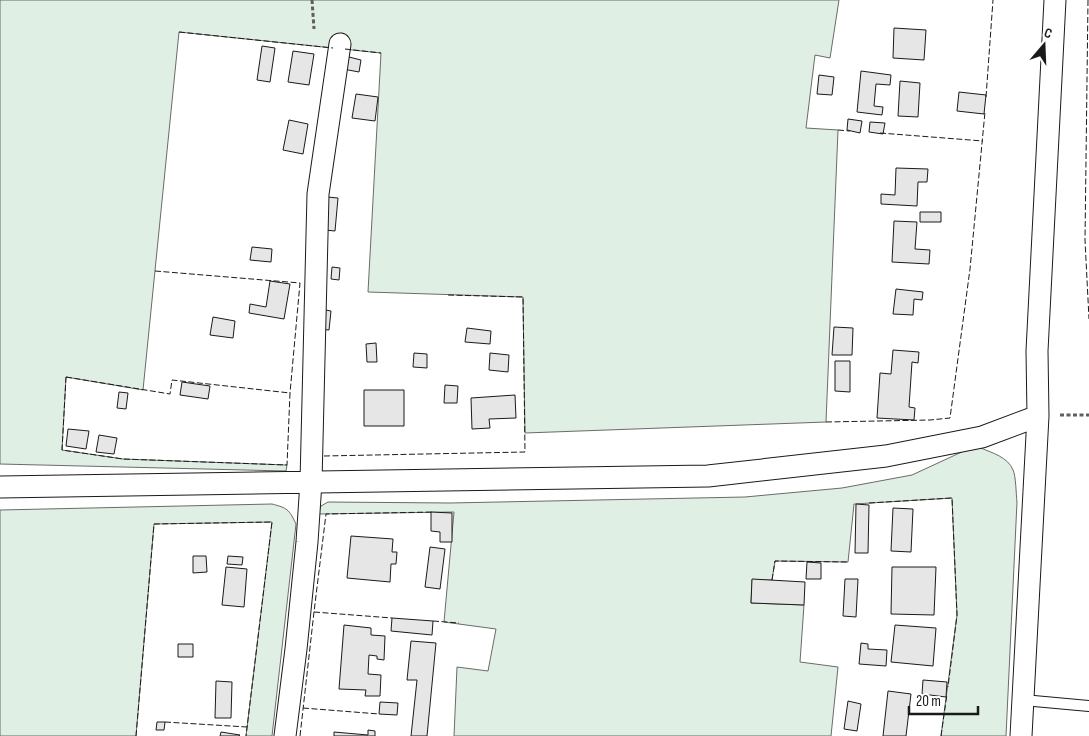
<svg xmlns="http://www.w3.org/2000/svg" width="1089" height="736" font-family="'Sofia Sans Condensed',sans-serif">
  <rect width="100%" height="100%" fill="#fff"/>
  <path fill="#e0efe3" stroke="#6a6a6a" d="M 0,0 L 839,0 L 830,58 L 815,55 L 806,128 L 838,130 L 826,422 L 525,433 L 523,297 L 368,292 L 381,53 L 179,32 L 143,390 L 66,377 L 62,450 L 123,459 L 287,465 L 286,471 L 0,464 Z
    M 981,448 C 992,453 1008,457 1013,470 C 1016,476 1016,494 1017,502 L 1006,736 L 941,736 L 957,615 L 952,498 L 854,504 L 848,562 L 775,561 L 772,580 L 752,580 L 751,603 L 804,605 L 800,662 L 838,667 L 831,736 L 454,736 L 457,667 L 488,671 L 496,629 L 444,622 L 454,512 L 318,514 L 321,506 L 328,502 L 450,503 L 745,497 L 842,488 L 912,475 L 966,450 Z
    M 272,504 C 287,508 289,509 296,524 L 272,736 L 246,736 L 272,522 L 154,524 L 136,736 L 0,736 L 0,510 Z"/>
  <path fill="#e6e6e6" stroke="#1a1a1a" d="M 894,28 L 926,30 L 924,60 L 893,58 Z
    M 262,46 L 275,48 L 270,82 L 257,80 Z
    M 293,51 L 314,54 L 309,85 L 288,82 Z
    M 345,56 L 361,60 L 359,72 L 343,69 Z
    M 861,71 L 891,75 L 890,85 L 876,84 L 874,106 L 883,107 L 882,115 L 857,112 Z
    M 819,75 L 834,77 L 832,95 L 817,94 Z
    M 900,81 L 920,83 L 918,117 L 898,116 Z
    M 959,92 L 986,95 L 984,114 L 957,111 Z
    M 356,94 L 378,97 L 375,121 L 352,118 Z
    M 848,119 L 862,121 L 860,133 L 847,130 Z
    M 289,120 L 308,124 L 303,154 L 283,150 Z
    M 870,122 L 885,123 L 883,134 L 869,132 Z
    M 896,168 L 928,169 L 927,182 L 918,182 L 917,206 L 881,204 L 881,194 L 895,195 Z
    M 317,196 L 338,198 L 335,231 L 314,229 Z
    M 920,212 L 941,212 L 941,222 L 920,222 Z
    M 894,221 L 917,222 L 915,249 L 930,250 L 929,264 L 892,262 Z
    M 252,247 L 272,249 L 271,262 L 250,260 Z
    M 332,267 L 340,268 L 339,280 L 331,279 Z
    M 270,281 L 290,284 L 284,319 L 249,313 L 250,304 L 266,307 Z
    M 896,289 L 923,292 L 922,300 L 914,299 L 913,315 L 893,314 Z
    M 320,309 L 331,311 L 329,330 L 318,329 Z
    M 213,317 L 235,321 L 233,338 L 210,335 Z
    M 834,327 L 853,328 L 852,355 L 832,355 Z
    M 467,328 L 491,331 L 490,344 L 465,342 Z
    M 376,343 L 377,362 L 367,362 L 366,344 Z
    M 893,350 L 919,352 L 918,363 L 912,362 L 909,407 L 915,408 L 914,420 L 877,418 L 880,373 L 891,374 Z
    M 414,353 L 427,354 L 427,368 L 413,367 Z
    M 490,353 L 509,355 L 508,372 L 489,370 Z
    M 835,361 L 850,361 L 850,392 L 835,391 Z
    M 182,382 L 210,386 L 208,399 L 180,395 Z
    M 445,385 L 458,386 L 457,403 L 444,403 Z
    M 364,390 L 404,390 L 404,426 L 364,426 Z
    M 119,392 L 128,393 L 126,409 L 117,408 Z
    M 515,395 L 516,418 L 489,419 L 490,428 L 472,429 L 471,398 Z
    M 68,429 L 89,431 L 86,449 L 66,446 Z
    M 99,435 L 117,438 L 114,454 L 96,452 Z
    M 856,504 L 869,505 L 868,553 L 855,553 Z
    M 893,508 L 913,509 L 911,552 L 891,551 Z
    M 431,512 L 452,513 L 452,542 L 440,542 L 440,532 L 431,531 Z
    M 351,536 L 393,539 L 392,552 L 397,552 L 396,564 L 391,564 L 390,582 L 347,578 Z
    M 430,547 L 445,549 L 440,589 L 425,587 Z
    M 193,556 L 206,556 L 207,572 L 193,573 Z
    M 228,556 L 243,557 L 242,565 L 227,564 Z
    M 807,562 L 821,563 L 821,579 L 806,579 Z
    M 226,567 L 247,569 L 244,607 L 222,605 Z
    M 892,567 L 936,567 L 934,615 L 891,614 Z
    M 752,579 L 805,582 L 804,605 L 751,603 Z
    M 845,579 L 858,579 L 856,617 L 843,616 Z
    M 392,618 L 433,621 L 432,635 L 391,631 Z
    M 344,625 L 371,628 L 371,635 L 385,636 L 384,660 L 377,659 L 377,656 L 369,655 L 368,674 L 381,675 L 380,696 L 365,696 L 366,690 L 339,689 Z
    M 895,625 L 936,628 L 933,666 L 891,662 Z
    M 411,641 L 436,643 L 427,736 L 411,736 L 417,680 L 407,680 Z
    M 861,643 L 868,644 L 868,649 L 887,650 L 886,666 L 859,664 Z
    M 178,644 L 193,644 L 193,657 L 178,657 Z
    M 923,680 L 947,682 L 946,697 L 922,694 Z
    M 216,681 L 232,682 L 231,718 L 215,718 Z
    M 888,691 L 911,694 L 906,736 L 883,736 Z
    M 848,701 L 861,704 L 857,731 L 844,729 Z
    M 380,702 L 398,703 L 397,715 L 379,714 Z
    M 157,722 L 165,722 L 164,730 L 156,730 Z
    M 368,730 L 375,731 L 375,736 L 334,736 L 334,732 L 368,735 Z
    M 221,732 L 240,735 L 239,736 L 220,736 Z"/>
  <g fill="none" stroke-linecap="round" stroke-linejoin="round">
    <defs>
      <path id="lane" d="M 1023,700 L 1089,706"/>
      <path id="street" d="M 0,487 L 708,476 L 886,456 L 982,437 L 1038,416
        M 285,736 L 296,649 L 307,542 L 311,482 L 318,194 L 340,44
        M 1021,736 L 1038,416 L 1037,351 L 1055,0"/>
    </defs>
    <use href="#lane" stroke="#1a1a1a" stroke-width="12"/>
    <use href="#street" stroke="#1a1a1a" stroke-width="23"/>
    <path stroke="#5f5f5f" stroke-width="3" stroke-dasharray="4 2.5" stroke-linecap="butt" d="M 312,0 L 314,29
      M 1060,415 L 1089,415"/>
    <use href="#lane" stroke="#fff" stroke-width="10"/>
    <use href="#street" stroke="#fff" stroke-width="21"/>
    <path stroke="#1a1a1a" stroke-width="1" stroke-dasharray="6 2.5" stroke-linecap="butt" d="M 1088,0 L 1085,240 L 1089,319
      M 179,32 L 333,48
      M 345,49 L 381,53
      M 986,97 L 993,0
      M 838,130 L 850,131
      M 880,133 L 983,141
      M 155,271 L 300,283 L 290,393
      M 66,377 L 170,394 L 172,380 L 290,393 L 287,465 L 123,459 L 62,450 Z
      M 826,422 L 930,420 L 950,418 L 970,269 L 985,112
      M 324,456 L 525,452 L 523,297 L 447,295
      M 869,503 L 952,498 L 957,615 L 948,687
      M 772,580 L 775,561 L 848,562
      M 314,612 L 392,618
      M 433,621 L 459,623
      M 303,708 L 379,714
      M 165,722 L 247,727
      M 136,736 L 154,524 L 272,522 L 246,736
      M 300,736 L 314,612 L 326,514 L 434,512
      M 941,736 L 947,694"/>
  </g>
  <g transform="translate(1044 45) rotate(19)" stroke="#ffffff" stroke-width="4" paint-order="stroke">
  <path d="M0-4L9 19L0 12L-9 19Z" fill="#1a1a1a"/>
  <text y="-8" font-size="14" font-weight="bold" text-anchor="middle" fill="#1a1a1a">С</text>
  </g>
  <path d="M909 706v8h69v-8" fill="none" stroke="#1a1a1a" stroke-width="2.5"/>
  <text x="916" y="706" font-size="15" fill="#1a1a1a" stroke="#ffffff" stroke-width="4" paint-order="stroke">20 m</text>
</svg>
